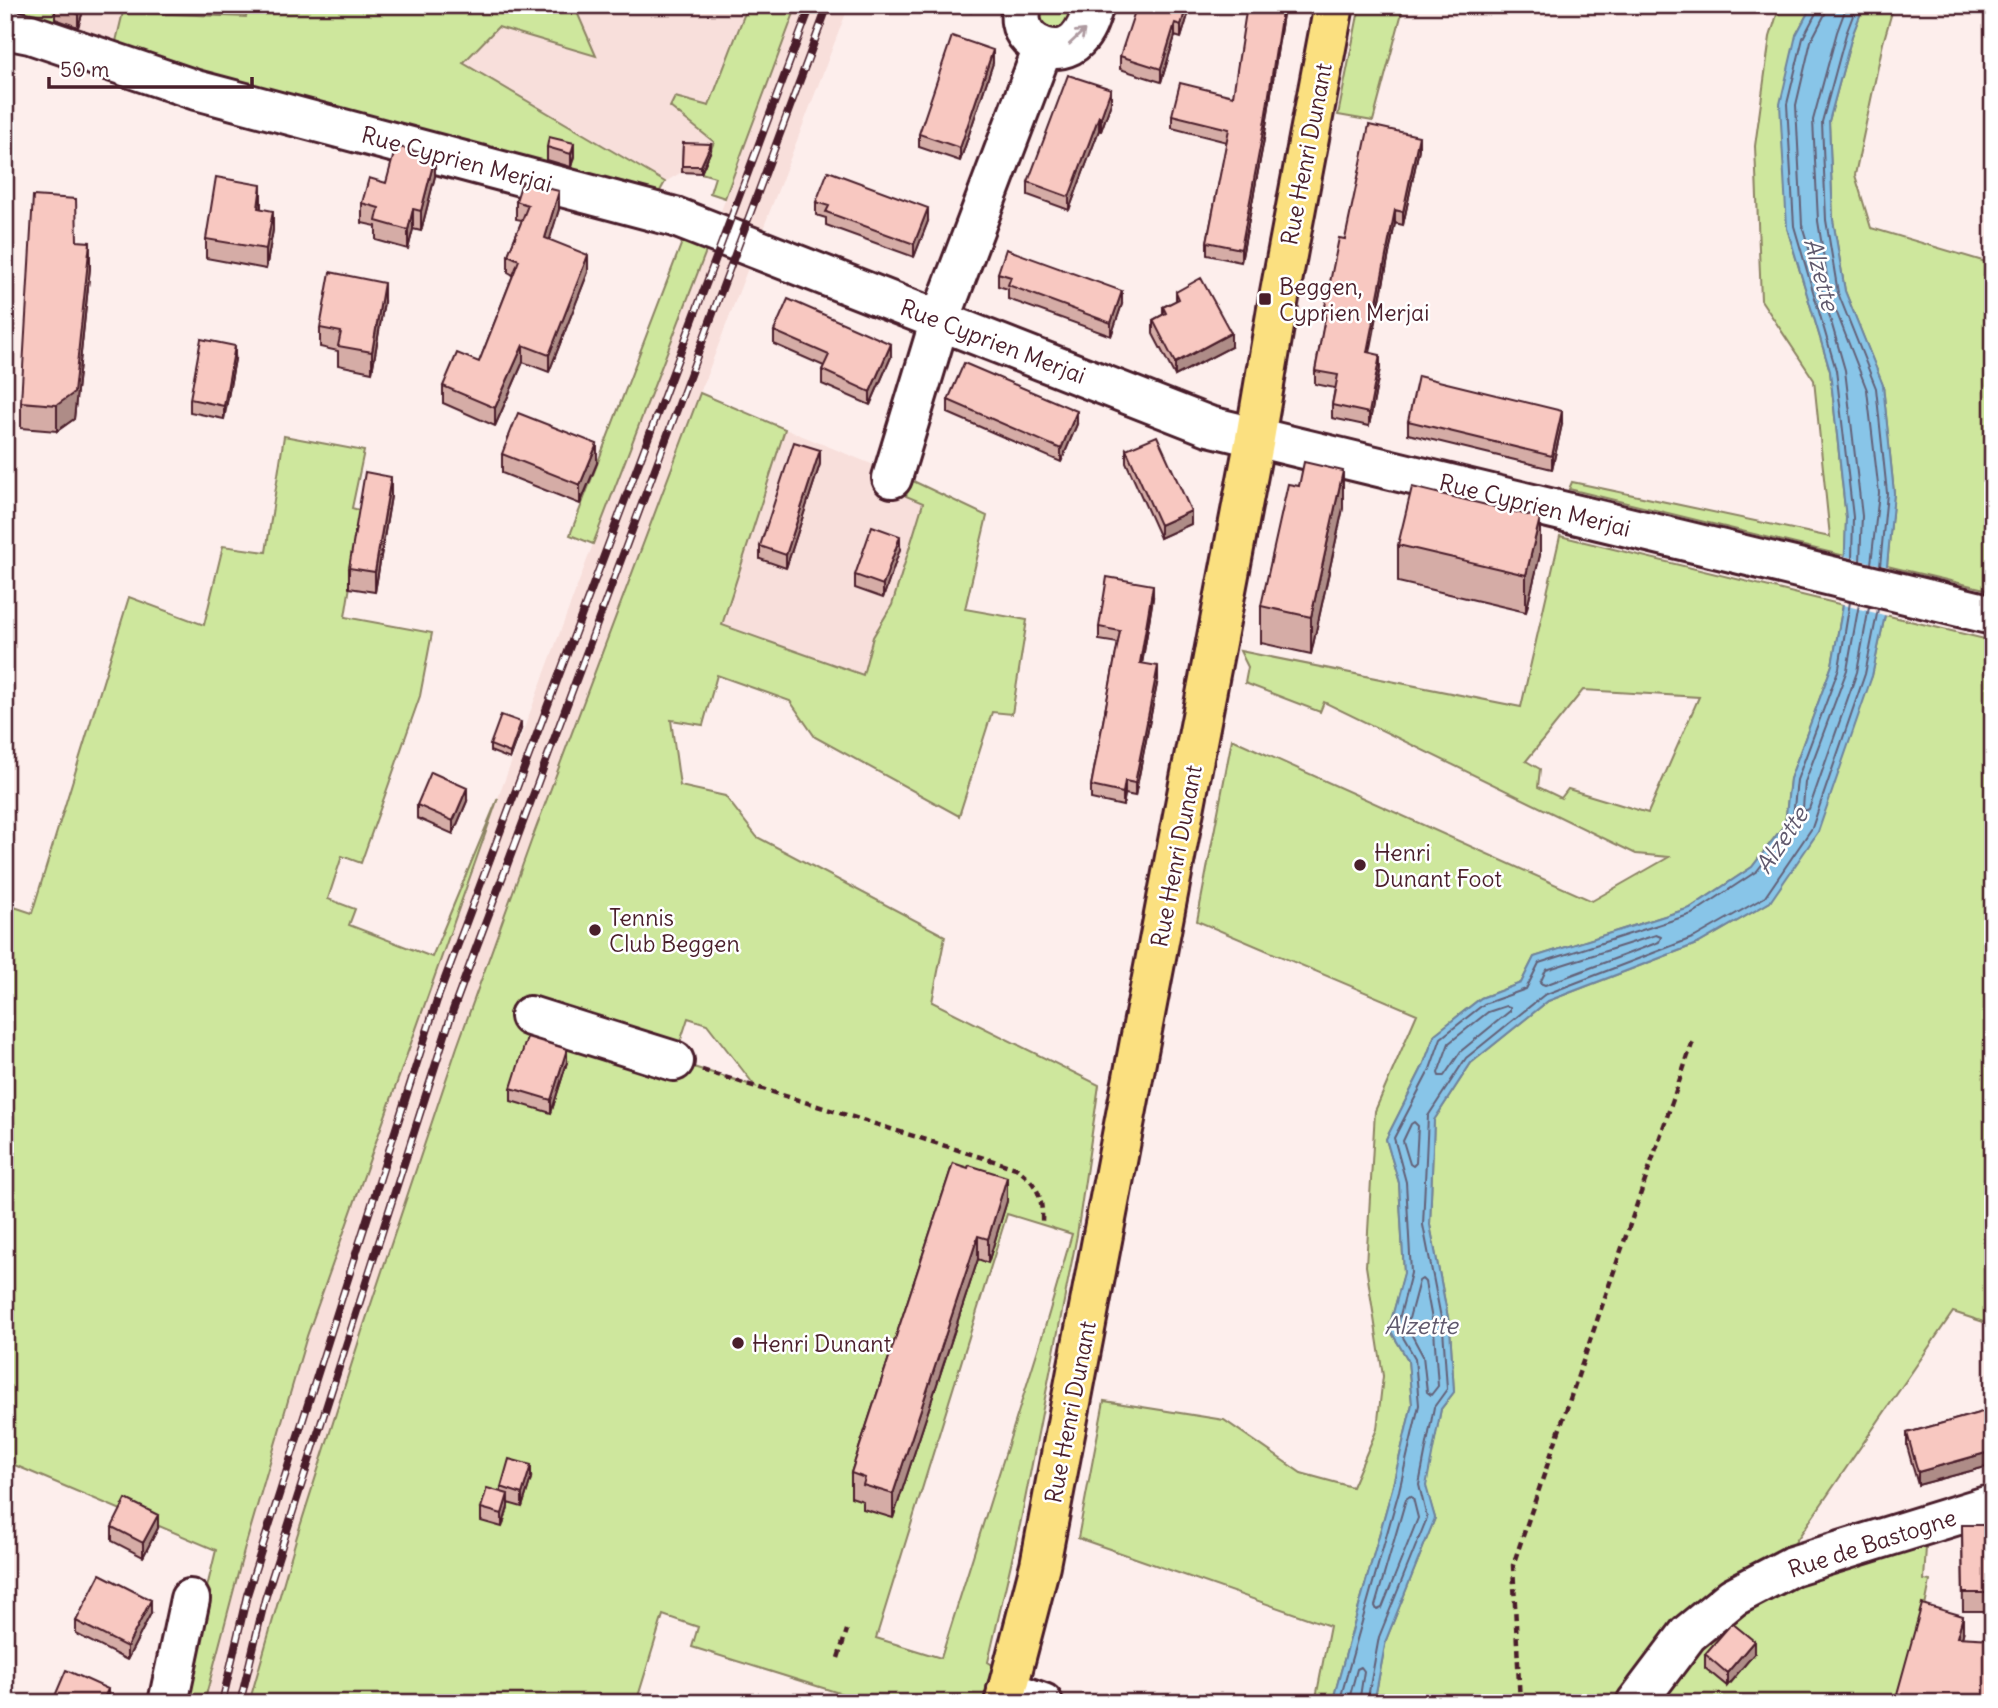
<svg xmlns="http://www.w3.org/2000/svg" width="1998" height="1708" font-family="Delius,sans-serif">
  <rect width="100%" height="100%" fill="#fdeeec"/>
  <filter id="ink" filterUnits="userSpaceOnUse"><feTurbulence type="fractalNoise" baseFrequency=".0143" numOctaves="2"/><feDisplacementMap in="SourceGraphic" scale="14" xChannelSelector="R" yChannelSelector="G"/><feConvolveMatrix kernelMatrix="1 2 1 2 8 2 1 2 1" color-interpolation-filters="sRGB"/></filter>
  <g filter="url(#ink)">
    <path fill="#f8dfdb" d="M 40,5 L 773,5 L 701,173 L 682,172 L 665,182 L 656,198 L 33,24 Z
      M 797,5 L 849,5 L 700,393 L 533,836 L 457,1047 L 363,1328 L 297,1536 L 249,1703 L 204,1703 L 245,1547 L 307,1336 L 389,1101 L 498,798 L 593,544 L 708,246 Z
      M 785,429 L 874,465 L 873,472 L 910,484 L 907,496 L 923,503 L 892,605 L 873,637 L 863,675 L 722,625 Z"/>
    <path fill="#cee79d" stroke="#8c8364" stroke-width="2" fill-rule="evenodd" d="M 5,5 L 69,5 L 56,31 L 5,25 Z
      M 249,5 L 574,5 L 596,56 L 498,27 L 463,63 L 665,182 L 656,198 L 114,50 L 123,12 L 246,17 Z
      M 748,5 L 797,5 L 725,198 L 710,193 L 715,177 L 701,173 L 714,142 L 670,107 L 675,97 L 709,106 Z
      M 1039,5 L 1079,5 L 1065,33 L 1044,32 L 1037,11 Z
      M 1360,5 L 1404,5 L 1373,121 L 1338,115 Z
      M 1780,5 L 1812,5 L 1796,35 L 1787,228 L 1830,371 L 1846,518 L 1845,556 L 1569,489 L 1572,482 L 1830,537 L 1814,380 L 1761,300 L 1755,146 L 1770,37 Z
      M 1864,5 L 1894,5 L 1883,43 L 1855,175 L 1871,228 L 1993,264 L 1993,591 L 1887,566 L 1894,493 L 1883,386 L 1845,291 L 1833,220 L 1829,121 L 1852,36 Z
      M 684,237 L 708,246 L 593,544 L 570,535 Z
      M 700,393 L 785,429 L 722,625 L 863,675 L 873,637 L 892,605 L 923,503 L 906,496 L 911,480 L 987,516 L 965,609 L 1027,620 L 1012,714 L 992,712 L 959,816 L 815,737 L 790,701 L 717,675 L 703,725 L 671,720 L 680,786 L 725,796 L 757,837 L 945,936 L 932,1002 L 1099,1085 L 1077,1235 L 1020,1525 L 988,1662 L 1010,1676 L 1004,1703 L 871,1703 L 692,1647 L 698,1627 L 663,1615 L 636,1703 L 249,1703 L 297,1536 L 363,1328 L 457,1047 L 533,836 ZM 688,1018 L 707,1024 L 755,1086 L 674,1061 ZM 1007,1214 L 1072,1234 L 1045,1327 L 941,1658 L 876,1638 Z
      M 284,436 L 364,451 L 352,508 L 362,511 L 345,617 L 432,633 L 420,696 L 361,863 L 342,856 L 328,899 L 355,909 L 349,925 L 432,957 L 498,798 L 307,1336 L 245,1547 L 204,1703 L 179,1703 L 216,1550 L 5,1461 L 5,904 L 32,913 L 129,597 L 204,625 L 223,546 L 266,552 Z
      M 1560,536 L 1843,605 L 1832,665 L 1790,779 L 1785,824 L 1752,867 L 1690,908 L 1534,957 L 1521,983 L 1481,998 L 1435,1034 L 1423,1066 L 1386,1139 L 1399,1183 L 1404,1274 L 1389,1328 L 1408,1360 L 1412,1404 L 1392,1489 L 1332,1703 L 1315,1703 L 1330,1626 L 1078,1538 L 1104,1401 L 1224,1420 L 1301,1473 L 1352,1487 L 1377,1429 L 1383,1376 L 1366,1266 L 1375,1111 L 1417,1014 L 1197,921 L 1232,739 L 1592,901 L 1669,857 L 1636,854 L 1324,702 L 1320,712 L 1245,683 L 1248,667 L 1240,651 L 1521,707 ZM 1583,690 L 1699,697 L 1648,813 L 1568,789 L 1561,798 L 1538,787 L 1540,769 L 1526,761 Z
      M 1885,615 L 1993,641 L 1993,1325 L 1953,1312 L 1792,1547 L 1921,1542 L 1926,1547 L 1924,1580 L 1930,1581 L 1922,1622 L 1899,1703 L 1374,1703 L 1386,1640 L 1435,1518 L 1425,1486 L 1441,1409 L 1454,1392 L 1450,1328 L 1430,1225 L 1434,1120 L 1471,1063 L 1548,1001 L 1699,943 L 1770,902 L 1872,676 Z"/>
    <path fill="#88c5e8" stroke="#6f839c" stroke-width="2" d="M 1812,5 L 1864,5 L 1852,36 L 1829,121 L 1833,220 L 1845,291 L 1883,385 L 1894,493 L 1887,566 L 1885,615 L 1872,676 L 1818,832 L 1770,902 L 1699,943 L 1548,1001 L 1471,1063 L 1434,1120 L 1430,1225 L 1450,1328 L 1454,1392 L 1441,1409 L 1426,1486 L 1435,1518 L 1386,1640 L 1374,1703 L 1332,1703 L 1392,1489 L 1412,1404 L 1408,1360 L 1389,1328 L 1404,1273 L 1399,1183 L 1386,1139 L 1423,1066 L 1435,1034 L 1481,998 L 1521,983 L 1534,957 L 1690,908 L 1752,867 L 1785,824 L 1790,779 L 1832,665 L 1843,605 L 1846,518 L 1830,371 L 1787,228 L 1780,104 L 1796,35 Z"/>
    <path fill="#fdeeec" d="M 1841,555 L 1890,567 L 1888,616 L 1839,604 Z"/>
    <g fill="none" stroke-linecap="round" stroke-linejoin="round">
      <path stroke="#636177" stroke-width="2" d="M 1817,5 L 1817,11 L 1803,38 L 1787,104 L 1794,226 L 1836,370 L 1853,517 L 1852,559
        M 1826,5 L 1825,14 L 1811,41 L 1796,105 L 1802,225 L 1822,292 L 1826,294 L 1829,290 L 1818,221 L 1813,120 L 1837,32 L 1847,5
        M 1857,5 L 1846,34 L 1822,122 L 1826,220 L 1838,293 L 1876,388 L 1887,493 L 1880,566
        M 1860,561 L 1862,516 L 1845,370 L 1826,304 L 1829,300 L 1833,303 L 1867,390 L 1879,493 L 1871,564
        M 1859,604 L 1847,670 L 1805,782 L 1803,808 L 1805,811 L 1809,809 L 1857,672 L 1869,607
        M 1656,935 L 1661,937 L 1659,942 L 1545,985 L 1540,983 L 1546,970 Z
        M 1506,1006 L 1510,1007 L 1510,1011 L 1461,1051 L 1444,1076 L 1439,1076 L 1438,1073 L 1449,1043 L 1488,1012 Z
        M 1414,1122 L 1418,1126 L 1416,1163 L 1413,1166 L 1410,1164 L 1403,1141 L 1411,1124 Z
        M 1422,1279 L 1425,1282 L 1434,1330 L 1438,1386 L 1431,1395 L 1427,1392 L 1423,1356 L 1407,1326 L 1419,1281 Z
        M 1410,1496 L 1413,1498 L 1418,1518 L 1382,1608 L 1377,1610 L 1375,1606 L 1406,1499 Z
        M 1339,1703 L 1399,1491 L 1419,1405 L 1415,1358 L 1397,1327 L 1411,1273 L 1406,1182 L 1394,1138 L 1430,1069 L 1441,1038 L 1484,1004 L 1526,989 L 1539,963 L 1692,914 L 1757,871 L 1792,826 L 1797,780 L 1839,668 L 1850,602
        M 1348,1703 L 1357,1669 L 1361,1667 L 1364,1671 L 1359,1703
        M 1367,1703 L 1379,1637 L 1427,1518 L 1419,1485 L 1434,1407 L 1447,1389 L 1443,1328 L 1423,1225 L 1428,1116 L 1466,1058 L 1544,995 L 1695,937 L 1765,897 L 1812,828 L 1865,674 L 1878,609"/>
      <defs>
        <path id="minor" d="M 1022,5 C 1021,10 1020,17 1021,22 C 1025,47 1060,58 1077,40 C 1087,30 1090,17 1094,5
          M 5,29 L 30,34 L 196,90 L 675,217 L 1209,426 L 1993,615
          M 892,478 L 940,320 L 1043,48
          M 530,1016 L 674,1061
          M 1007,1690 L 1043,1703
          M 168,1703 L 190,1599
          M 1636,1703 L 1688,1634 L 1733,1597 L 1792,1566 L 1993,1504"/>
        <path id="major" d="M 1004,1703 L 1040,1565 L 1255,438 L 1278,303 L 1334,5"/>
      </defs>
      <use href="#minor" stroke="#4a1f2b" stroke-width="44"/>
      <use href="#major" stroke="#4a1f2b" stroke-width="44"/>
      <path stroke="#4a1f2b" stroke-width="4.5" stroke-dasharray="7 5" stroke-linecap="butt" d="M 702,1070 L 1016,1168 C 1038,1184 1043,1197 1042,1224
        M 838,1658 L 847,1630
        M 1520,1703 L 1513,1565 L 1693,1041"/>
      <use href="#minor" stroke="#fff" stroke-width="38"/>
      <use href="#major" stroke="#fbe080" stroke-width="38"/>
      <defs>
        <path id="rail" d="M 222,1703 L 247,1595 L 437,1000 L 811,5
          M 240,1703 L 265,1599 L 453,1010 L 828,5"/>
      </defs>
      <use href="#rail" stroke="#4a1f2b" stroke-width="8"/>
      <use href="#rail" stroke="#fff" stroke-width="5" stroke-dasharray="16" stroke-linecap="butt"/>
    </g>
    <path fill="#d5aca6" stroke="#4a1f2b" stroke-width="2" d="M 85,5 L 78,27 L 55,19 L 55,6 Z
      M 951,5 L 974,5 L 971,12 Z
      M 1191,5 L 1181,38 L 1175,36 L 1161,82 L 1120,69 L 1120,56 Z
      M 1283,5 L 1283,14 L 1264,139 L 1241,262 L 1207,255 L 1207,242 L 1227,142 L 1172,128 L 1172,115 L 1233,96 Z
      M 993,63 L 960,161 L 919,147 L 919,134 Z
      M 1111,103 L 1101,131 L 1099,130 L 1069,210 L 1028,195 L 1028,182 Z
      M 574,143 L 574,156 L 571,167 L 547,160 L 547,147 Z
      M 683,143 L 711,150 L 701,173 L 682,172 Z
      M 1419,149 L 1403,225 L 1395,223 L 1370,353 L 1380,368 L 1369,426 L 1332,418 L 1332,405 L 1335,388 L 1315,384 L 1315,371 L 1325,320 L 1325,307 L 1345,239 Z
      M 435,176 L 421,231 L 413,229 L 408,249 L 376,240 L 376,226 L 362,223 L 362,203 L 386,183 Z
      M 516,201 L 559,209 L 549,240 L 588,272 L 549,372 L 523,362 L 495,426 L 443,403 L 443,386 L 479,362 L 513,275 L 508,272 L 508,255 L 522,220 L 516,219 Z
      M 816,202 L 928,221 L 914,257 L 826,225 L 826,218 L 816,215 Z
      M 261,204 L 261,209 L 273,230 L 266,269 L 206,258 L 206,239 Z
      M 77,241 L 90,268 L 74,419 L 57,431 L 21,428 L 21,402 Z
      M 998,273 L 1122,304 L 1111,336 L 1008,299 L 1008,289 L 998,286 Z
      M 1176,292 L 1231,347 L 1175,376 L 1153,334 L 1153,320 L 1163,315 L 1163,307 L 1176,301 Z
      M 384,302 L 372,372 L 338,365 L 338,351 L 320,347 L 320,328 Z
      M 774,331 L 891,357 L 870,405 L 822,384 L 822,370 L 824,366 L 774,344 Z
      M 235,359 L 224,419 L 190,412 L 190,399 Z
      M 948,400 L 1077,424 L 1061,462 L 948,413 Z
      M 1408,421 L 1562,424 L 1552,469 L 1408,434 Z
      M 1126,449 L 1191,524 L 1160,538 L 1126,462 Z
      M 502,454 L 597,463 L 580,504 L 502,473 Z
      M 820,464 L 786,568 L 760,559 L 760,546 Z
      M 391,496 L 375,592 L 349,588 L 349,568 Z
      M 1343,508 L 1311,654 L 1261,643 L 1261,606 Z
      M 1398,545 L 1540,555 L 1526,612 L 1398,582 Z
      M 900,549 L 883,598 L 855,588 L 855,575 Z
      M 1153,598 L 1142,663 L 1158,679 L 1135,796 L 1125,794 L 1123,806 L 1091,799 L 1091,786 L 1118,643 L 1099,640 L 1099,627 Z
      M 521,729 L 510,759 L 490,751 L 490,745 Z
      M 467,801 L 453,834 L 417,818 L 417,805 Z
      M 567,1062 L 551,1113 L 511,1101 L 511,1088 Z
      M 953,1163 L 1007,1201 L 988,1263 L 978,1259 L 893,1518 L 863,1509 L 863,1501 L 851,1497 L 851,1473 Z
      M 1993,1409 L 1993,1465 L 1918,1485 L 1907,1446 L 1907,1433 Z
      M 531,1478 L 522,1507 L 508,1503 L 508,1507 L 502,1527 L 481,1521 L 481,1508 L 501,1492 L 501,1487 Z
      M 1962,1525 L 1993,1525 L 1993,1611 L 1963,1611 Z
      M 112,1527 L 158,1528 L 143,1557 L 112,1541 Z
      M 151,1613 L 127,1660 L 76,1634 L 76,1621 Z
      M 1963,1634 L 1962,1637 L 1993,1703 L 1897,1703 L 1897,1694 Z
      M 1705,1654 L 1754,1654 L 1727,1686 L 1705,1668 Z"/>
    <path fill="#ae8c87" stroke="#4a1f2b" stroke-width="2" d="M 81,5 L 85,5 L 78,27 L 78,14 Z
      M 1187,5 L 1191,5 L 1181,38 L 1181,25 Z
      M 1283,5 L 1283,14 L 1264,139 L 1241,262 L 1241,249 Z
      M 1175,23 L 1175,36 L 1161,82 L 1161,69 Z
      M 993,50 L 993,63 L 960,161 L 960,148 Z
      M 1111,89 L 1111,103 L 1101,131 L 1101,117 Z
      M 1099,116 L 1099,130 L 1069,210 L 1069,197 Z
      M 1419,136 L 1419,149 L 1403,225 L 1403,212 Z
      M 574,143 L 574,156 L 571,167 L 571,154 Z
      M 711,144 L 711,150 L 701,173 L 701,166 Z
      M 435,157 L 435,176 L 421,231 L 421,211 Z
      M 261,185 L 261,204 L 258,228 L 258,208 Z
      M 559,191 L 559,209 L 545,255 L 545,238 Z
      M 928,208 L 928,221 L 914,257 L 914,244 Z
      M 413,209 L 413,229 L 408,249 L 408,230 Z
      M 1395,210 L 1395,223 L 1367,365 L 1367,352 Z
      M 273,211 L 273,230 L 266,269 L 266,249 Z
      M 90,242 L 90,268 L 74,419 L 57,431 L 57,405 Z
      M 588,255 L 588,272 L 549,372 L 549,355 Z
      M 384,283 L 384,302 L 372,372 L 372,352 Z
      M 1122,291 L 1122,304 L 1111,336 L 1111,323 Z
      M 1231,333 L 1231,347 L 1175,376 L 1175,363 Z
      M 891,344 L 891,357 L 870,405 L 870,392 Z
      M 523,345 L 523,362 L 495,426 L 495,408 Z
      M 235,346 L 235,359 L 224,419 L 224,406 Z
      M 1380,355 L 1380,368 L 1369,426 L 1369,413 Z
      M 1077,411 L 1077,424 L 1061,462 L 1061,449 Z
      M 1562,411 L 1562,424 L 1552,469 L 1552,456 Z
      M 597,444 L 597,463 L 580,504 L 580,485 Z
      M 820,450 L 820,464 L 786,568 L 786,555 Z
      M 1343,471 L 1343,508 L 1311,654 L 1311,617 Z
      M 391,477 L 391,496 L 375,592 L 375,572 Z
      M 1191,511 L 1191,524 L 1160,538 L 1160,525 Z
      M 1540,518 L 1540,555 L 1526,612 L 1526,575 Z
      M 900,536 L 900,549 L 883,598 L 883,585 Z
      M 1153,585 L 1153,598 L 1140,676 L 1140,663 Z
      M 1158,666 L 1158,679 L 1135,796 L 1135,783 Z
      M 521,722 L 521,729 L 510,759 L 510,753 Z
      M 1125,781 L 1125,794 L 1123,806 L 1123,793 Z
      M 467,788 L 467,801 L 453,834 L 453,821 Z
      M 567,1049 L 567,1062 L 551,1113 L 551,1100 Z
      M 1007,1177 L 1007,1201 L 988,1263 L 988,1239 Z
      M 978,1236 L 978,1259 L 893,1518 L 893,1494 Z
      M 1993,1451 L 1993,1465 L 1918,1485 L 1918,1472 Z
      M 531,1465 L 531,1478 L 522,1507 L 522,1494 Z
      M 508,1494 L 508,1507 L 502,1527 L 502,1514 Z
      M 158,1515 L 158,1528 L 143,1557 L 143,1543 Z
      M 151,1600 L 151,1613 L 127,1660 L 127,1647 Z
      M 1963,1616 L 1963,1634 L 1957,1655 L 1957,1637 Z
      M 1754,1641 L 1754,1654 L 1727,1686 L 1727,1673 Z
      M 108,1689 L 108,1703 L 102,1703 Z"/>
    <path fill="#f8c8c1" stroke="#4a1f2b" stroke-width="2" d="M 56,5 L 81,5 L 78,14 L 55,6 Z
      M 1137,5 L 1187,5 L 1181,25 L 1175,23 L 1161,69 L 1120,56 Z
      M 1247,5 L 1283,5 L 1264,126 L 1241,249 L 1207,242 L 1229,129 L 1172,115 L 1180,83 L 1233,96 Z
      M 952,36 L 993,50 L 960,148 L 919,134 Z
      M 1068,75 L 1111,89 L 1101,117 L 1099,116 L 1069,197 L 1028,182 Z
      M 1369,125 L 1419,136 L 1403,212 L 1395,210 L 1367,352 L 1380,355 L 1369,413 L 1332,405 L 1338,375 L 1315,371 L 1327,307 L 1325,307 L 1339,238 L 1345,239 Z
      M 549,137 L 574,143 L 571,154 L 547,147 Z
      M 683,143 L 711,144 L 701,166 L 682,166 Z
      M 396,146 L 435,157 L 421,211 L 413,209 L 408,230 L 376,221 L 379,208 L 362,203 L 369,178 L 386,183 Z
      M 828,171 L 928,208 L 914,244 L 826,212 L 829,206 L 816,202 Z
      M 216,177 L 261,185 L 258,208 L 273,211 L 266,249 L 206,239 Z
      M 522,182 L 559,191 L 545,238 L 588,255 L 549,355 L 523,345 L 495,408 L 443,386 L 457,353 L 479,362 L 519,260 L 508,255 L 528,205 L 516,201 Z
      M 33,196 L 76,199 L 77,241 L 90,242 L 74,393 L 57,405 L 21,402 Z
      M 1006,249 L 1122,291 L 1111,323 L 1008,285 L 1011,277 L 998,273 Z
      M 330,272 L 384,283 L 372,352 L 338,346 L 341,332 L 320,328 Z
      M 1201,278 L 1231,333 L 1175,363 L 1153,320 L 1166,313 L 1163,307 L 1179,299 L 1176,292 Z
      M 788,299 L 891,344 L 870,392 L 822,370 L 829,355 L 774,331 Z
      M 201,339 L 235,346 L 224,406 L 190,399 Z
      M 964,363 L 1077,411 L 1061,449 L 948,400 Z
      M 1418,376 L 1562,411 L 1552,456 L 1408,421 Z
      M 518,413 L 597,444 L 580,485 L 502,454 Z
      M 1157,436 L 1191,511 L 1160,525 L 1126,449 Z
      M 794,442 L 820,450 L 786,555 L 760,546 Z
      M 1304,462 L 1343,471 L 1311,617 L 1261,606 L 1288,484 L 1299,486 Z
      M 365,472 L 391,477 L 375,572 L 349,568 Z
      M 1412,487 L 1540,518 L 1526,575 L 1398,545 Z
      M 872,526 L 900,536 L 883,585 L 855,575 Z
      M 1107,577 L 1153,585 L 1140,663 L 1158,666 L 1135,783 L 1125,781 L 1123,793 L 1091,786 L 1120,631 L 1099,627 Z
      M 501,715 L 521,722 L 510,753 L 490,745 Z
      M 431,772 L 467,788 L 453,821 L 417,805 Z
      M 527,1037 L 567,1049 L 551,1100 L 511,1088 Z
      M 953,1163 L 968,1168 L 969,1165 L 1007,1177 L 988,1239 L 978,1236 L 893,1494 L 863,1485 L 865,1478 L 851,1473 Z
      M 1993,1409 L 1993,1451 L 1918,1472 L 1907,1433 Z
      M 509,1459 L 531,1465 L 522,1494 L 501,1487 Z
      M 487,1488 L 508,1494 L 502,1514 L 481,1508 Z
      M 126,1499 L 158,1515 L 143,1543 L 112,1527 Z
      M 1962,1525 L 1993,1525 L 1993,1593 L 1963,1593 Z
      M 100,1574 L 151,1600 L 127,1647 L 76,1621 Z
      M 1922,1604 L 1963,1616 L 1957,1637 L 1993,1639 L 1993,1703 L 1928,1703 L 1897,1694 Z
      M 1732,1623 L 1754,1641 L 1727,1673 L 1705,1654 Z
      M 66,1670 L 108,1689 L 102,1703 L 52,1703 Z"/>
    <defs><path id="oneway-shaft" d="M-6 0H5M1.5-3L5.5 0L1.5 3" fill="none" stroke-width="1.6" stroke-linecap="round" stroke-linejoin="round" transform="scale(1.75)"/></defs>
    <use stroke="#ae9aa0" href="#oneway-shaft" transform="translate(1077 37) rotate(-43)"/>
  </g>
  <g fill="#4a1f2b" stroke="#fff" stroke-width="2.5">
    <rect x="1258" y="292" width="14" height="14" rx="3.5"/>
    <circle cx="1360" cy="865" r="7"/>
    <circle cx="595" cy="930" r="7"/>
    <circle cx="738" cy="1343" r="7"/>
  </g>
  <g text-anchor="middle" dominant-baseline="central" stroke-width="5" stroke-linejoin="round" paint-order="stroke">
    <g font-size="23" fill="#4a1f2b" stroke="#fff">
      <text transform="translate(1306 154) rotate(-79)">Rue Henri Dunant</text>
      <text transform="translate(457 159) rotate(15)">Rue Cyprien Merjai</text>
      <text transform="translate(993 341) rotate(21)">Rue Cyprien Merjai</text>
      <text transform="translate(1535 505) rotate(14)">Rue Cyprien Merjai</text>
      <text transform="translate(1176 856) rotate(-79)">Rue Henri Dunant</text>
      <text transform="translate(1070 1412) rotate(-79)">Rue Henri Dunant</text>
      <text transform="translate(1872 1543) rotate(-18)">Rue de Bastogne</text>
    </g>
    <g font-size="23" fill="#4a1f2b" stroke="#fff" text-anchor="start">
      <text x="1279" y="286">Beggen,<tspan x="1279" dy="26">Cyprien Merjai</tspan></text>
      <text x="1374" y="852">Henri<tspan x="1374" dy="26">Dunant Foot</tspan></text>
      <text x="609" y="917">Tennis<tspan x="609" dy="26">Club Beggen</tspan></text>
      <text x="752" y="1343">Henri Dunant</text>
    </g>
    <g font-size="24" font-style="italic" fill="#60596d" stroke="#fff">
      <text transform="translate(1822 274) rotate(75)">Alzette</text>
      <text transform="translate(1781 840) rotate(-56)">Alzette</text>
      <text x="1421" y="1325">Alzette</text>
    </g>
  </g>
  <rect width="1998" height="1708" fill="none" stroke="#fff" stroke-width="28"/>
  <rect x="14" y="14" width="1970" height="1680" fill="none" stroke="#4a1f2b" stroke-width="2.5" filter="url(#ink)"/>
  <path d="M49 77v10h203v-10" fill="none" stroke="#4a1f2b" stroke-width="3.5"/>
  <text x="60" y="77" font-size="21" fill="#4a1f2b" stroke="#ffffff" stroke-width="5" paint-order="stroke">50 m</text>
</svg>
